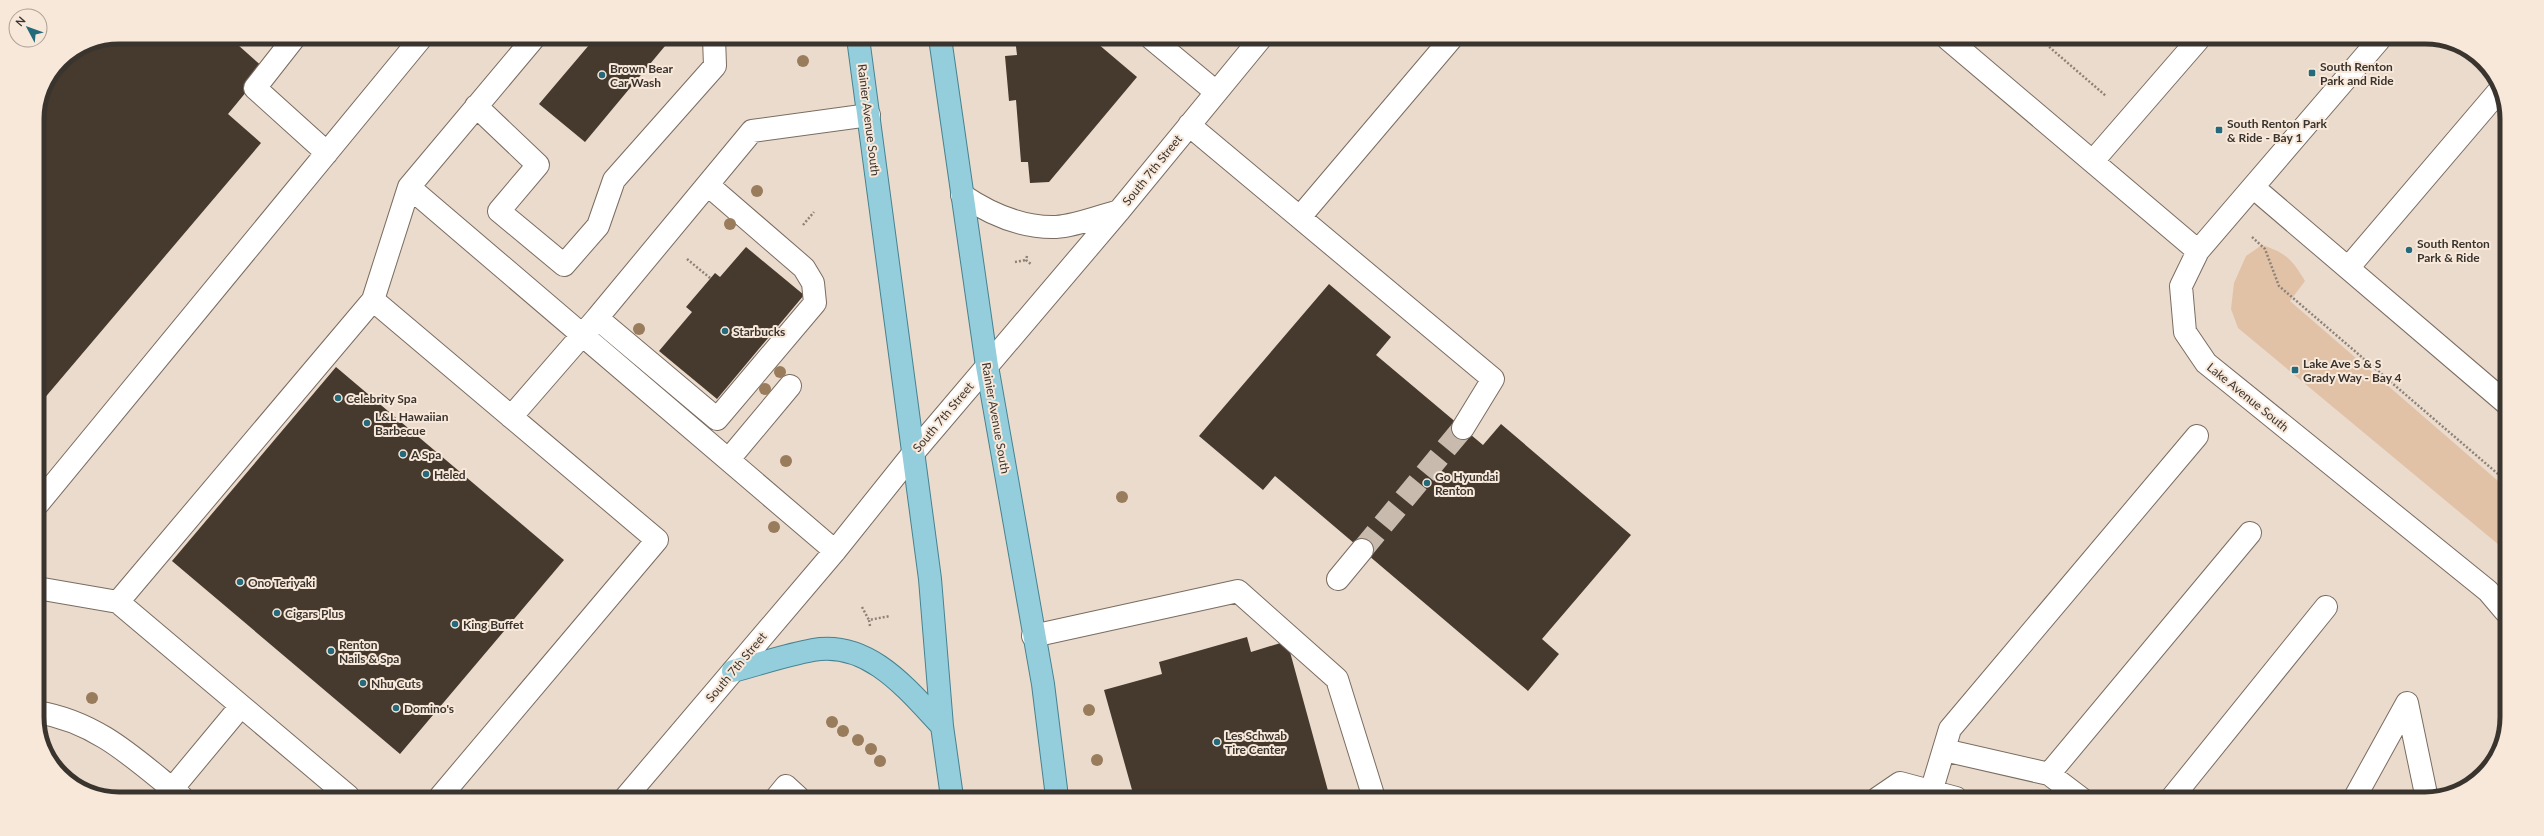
<svg xmlns="http://www.w3.org/2000/svg" width="2544" height="836" font-family="Lato,sans-serif">
  <rect width="100%" height="100%" fill="#ebdbcd"/>
  <path fill="#e1c2a6" d="M 2262,245 C 2286,253 2292,259 2305,281 L 2290,301 L 2505,487 L 2505,550 L 2238,328 L 2231,309 L 2234,283 L 2246,256 Z"/>
  <path fill="#46392e" d="M 119,37 L 229,37 L 265,69 L 228,114 L 261,143 L 37,407 L 37,119 L 43,87 L 61,61 L 88,43 Z
    M 595,38 L 656,38 L 665,46 L 585,142 L 539,104 Z
    M 1015,38 L 1091,38 L 1137,77 L 1049,182 L 1030,183 L 1028,162 L 1021,162 L 1016,100 L 1009,101 L 1005,56 L 1017,55 Z
    M 746,247 L 804,295 L 717,399 L 659,351 L 692,312 L 686,307 L 715,273 L 720,277 Z
    M 1329,284 L 1391,337 L 1376,355 L 1483,445 L 1501,424 L 1631,535 L 1542,639 L 1559,654 L 1528,691 L 1275,476 L 1263,490 L 1199,436 Z
    M 336,367 L 564,560 L 400,754 L 172,561 Z
    M 1247,637 L 1251,652 L 1287,641 L 1330,798 L 1177,797 L 1176,794 L 1165,797 L 1134,797 L 1104,690 L 1162,674 L 1159,662 Z"/>
  <g fill="none" stroke-linecap="round" stroke-linejoin="round">
    <path stroke="#c8baad" stroke-width="22" stroke-dasharray="22 11" stroke-linecap="butt" d="M 1362,550 L 1463,428"/>
    <defs>
      <path id="minor" d="M 295,37 L 255,88 L 327,153
        M 534,38 L 409,187 L 835,551
        M 1151,38 L 1216,92
        M 1948,39 L 2198,251
        M 2379,40 L 2198,251 L 2181,286 L 2185,332 L 2206,363 L 2488,591 L 2505,611
        M 476,106 L 538,165 L 499,211 L 564,265 L 598,226 L 614,180 L 715,66 L 714,38
        M 1189,125 L 1493,379 L 1463,428
        M 2093,161 L 2198,40
        M 2253,187 L 2506,403
        M 962,195 C 990,214 1022,228 1056,227 C 1075,226 1101,216 1119,211
        M 1300,217 L 1451,39
        M 2348,268 L 2498,92
        M 373,300 L 409,187
        M 597,318 L 717,419 L 815,303 L 813,283 L 804,268 L 708,185
        M 511,417 L 597,318 L 752,131 L 869,115
        M 729,459 L 790,386
        M 37,505 L 422,37
        M 1338,579 L 1362,550
        M 37,588 L 118,602
        M 1033,636 L 1238,591 L 1337,679 L 1374,798
        M 37,712 C 98,722 135,759 181,796
        M 1944,750 L 2049,774 L 2082,799
        M 2049,774 L 2250,533
        M 172,789 L 241,706
        M 1931,792 L 1950,729 L 2197,436
        M 348,796 L 118,602 L 373,300 L 657,540 L 440,797
        M 626,797 L 835,551 L 915,451 L 1119,211 L 1261,38
        M 777,797 L 786,786 L 798,797
        M 1878,798 L 1900,783 L 1956,798
        M 2171,799 L 2326,607
        M 2354,799 L 2407,703 L 2427,799"/>
      <path id="major" d="M 858,38 L 930,579 L 942,726 L 952,797
        M 940,38 L 987,366 L 1043,684 L 1057,797
        M 733,671 C 759,664 786,655 813,650 C 869,640 908,690 942,726"/>
    </defs>
    <use href="#minor" stroke="#7a6c60" stroke-width="24"/>
    <use href="#major" stroke="#46828f" stroke-width="24"/>
    <path stroke="#8d8278" stroke-width="2.5" stroke-dasharray="2 2" stroke-linecap="butt" d="M 2040,39 L 2106,96
      M 803,225 L 814,212
      M 2252,237 L 2265,249 L 2279,286 L 2505,480
      M 1027,256 L 1026,260 L 1032,265
      M 687,259 L 710,278
      M 1015,262 L 1026,260
      M 862,607 L 869,620
      M 870,626 L 869,620 L 890,616"/>
    <use href="#minor" stroke="#fff" stroke-width="22"/>
    <use href="#major" stroke="#94cddb" stroke-width="22"/>
  </g>
  <g fill="#987c5c">
    <circle cx="803" cy="61" r="6"/>
    <circle cx="757" cy="191" r="6"/>
    <circle cx="730" cy="224" r="6"/>
    <circle cx="639" cy="329" r="6"/>
    <circle cx="780" cy="372" r="6"/>
    <circle cx="765" cy="389" r="6"/>
    <circle cx="786" cy="461" r="6"/>
    <circle cx="1122" cy="497" r="6"/>
    <circle cx="774" cy="527" r="6"/>
    <circle cx="92" cy="698" r="6"/>
    <circle cx="1089" cy="710" r="6"/>
    <circle cx="832" cy="722" r="6"/>
    <circle cx="843" cy="731" r="6"/>
    <circle cx="858" cy="740" r="6"/>
    <circle cx="871" cy="749" r="6"/>
    <circle cx="1097" cy="760" r="6"/>
    <circle cx="880" cy="761" r="6"/>
  </g>
  <g fill="#256a7a" stroke="#f8e8da" stroke-width="1.5">
    <rect x="2308" y="69" width="8" height="8" rx="2"/>
    <circle cx="602" cy="75" r="4"/>
    <rect x="2215" y="126" width="8" height="8" rx="2"/>
    <circle cx="2409" cy="250" r="4"/>
    <circle cx="725" cy="331" r="4"/>
    <rect x="2291" y="366" width="8" height="8" rx="2"/>
    <circle cx="338" cy="398" r="4"/>
    <circle cx="367" cy="423" r="4"/>
    <circle cx="403" cy="454" r="4"/>
    <circle cx="426" cy="474" r="4"/>
    <circle cx="1427" cy="483" r="4"/>
    <circle cx="240" cy="582" r="4"/>
    <circle cx="277" cy="613" r="4"/>
    <circle cx="455" cy="624" r="4"/>
    <circle cx="331" cy="651" r="4"/>
    <circle cx="363" cy="683" r="4"/>
    <circle cx="396" cy="708" r="4"/>
    <circle cx="1217" cy="742" r="4"/>
  </g>
  <g text-anchor="middle" dominant-baseline="central" stroke-width="4" stroke-linejoin="round" paint-order="stroke">
    <g font-size="12" font-weight="bold" fill="#3a342e" stroke="#f8e8da" text-anchor="start">
      <text x="2320" y="66">South Renton<tspan x="2320" dy="14">Park and Ride</tspan></text>
      <text x="610" y="68">Brown Bear<tspan x="610" dy="14">Car Wash</tspan></text>
      <text x="2227" y="123">South Renton Park<tspan x="2227" dy="14">&amp; Ride - Bay 1</tspan></text>
      <text x="2417" y="243">South Renton<tspan x="2417" dy="14">Park &amp; Ride</tspan></text>
      <text x="733" y="331">Starbucks</text>
      <text x="2303" y="363">Lake Ave S &amp; S<tspan x="2303" dy="14">Grady Way - Bay 4</tspan></text>
      <text x="346" y="398">Celebrity Spa</text>
      <text x="375" y="416">L&amp;L Hawaiian<tspan x="375" dy="14">Barbecue</tspan></text>
      <text x="411" y="454">A Spa</text>
      <text x="434" y="474">Heled</text>
      <text x="1435" y="476">Go Hyundai<tspan x="1435" dy="14">Renton</tspan></text>
      <text x="248" y="582">Ono Teriyaki</text>
      <text x="285" y="613">Cigars Plus</text>
      <text x="463" y="624">King Buffet</text>
      <text x="339" y="644">Renton<tspan x="339" dy="14">Nails &amp; Spa</tspan></text>
      <text x="371" y="683">Nhu Cuts</text>
      <text x="404" y="708">Domino's</text>
      <text x="1225" y="735">Les Schwab<tspan x="1225" dy="14">Tire Center</tspan></text>
    </g>
    <g font-size="12" fill="#3a342e" stroke="#f8e8da">
      <text transform="translate(869 120) rotate(83)">Rainier Avenue South</text>
      <text transform="translate(1152 170) rotate(-51)">South 7th Street</text>
      <text transform="translate(2248 397) rotate(39)">Lake Avenue South</text>
      <text transform="translate(943 417) rotate(-50)">South 7th Street</text>
      <text transform="translate(996 418) rotate(80)">Rainier Avenue South</text>
      <text transform="translate(736 667) rotate(-50)">South 7th Street</text>
    </g>
  </g>
  <path d="M0 0H2544V836H0ZM119 44H2425A75 75 0 0 1 2500 119V717A75 75 0 0 1 2425 792H119A75 75 0 0 1 44 717V119A75 75 0 0 1 119 44Z" fill="#f8e8da" fill-rule="evenodd"/>
  <path fill="none" stroke="#3a342e" stroke-width="5" d="M119 44H2425A75 75 0 0 1 2500 119V717A75 75 0 0 1 2425 792H119A75 75 0 0 1 44 717V119A75 75 0 0 1 119 44Z"/>
  <g transform="translate(28 28) rotate(311)"><circle r="19" fill="#f8e8da" stroke="#aca095"/>
  <path d="M0-3L7 15L0 10L-7 15Z" fill="#256a7a"/>
  <text y="-6" font-size="11" font-weight="bold" text-anchor="middle" fill="#3a342e">N</text>
  </g>
</svg>
